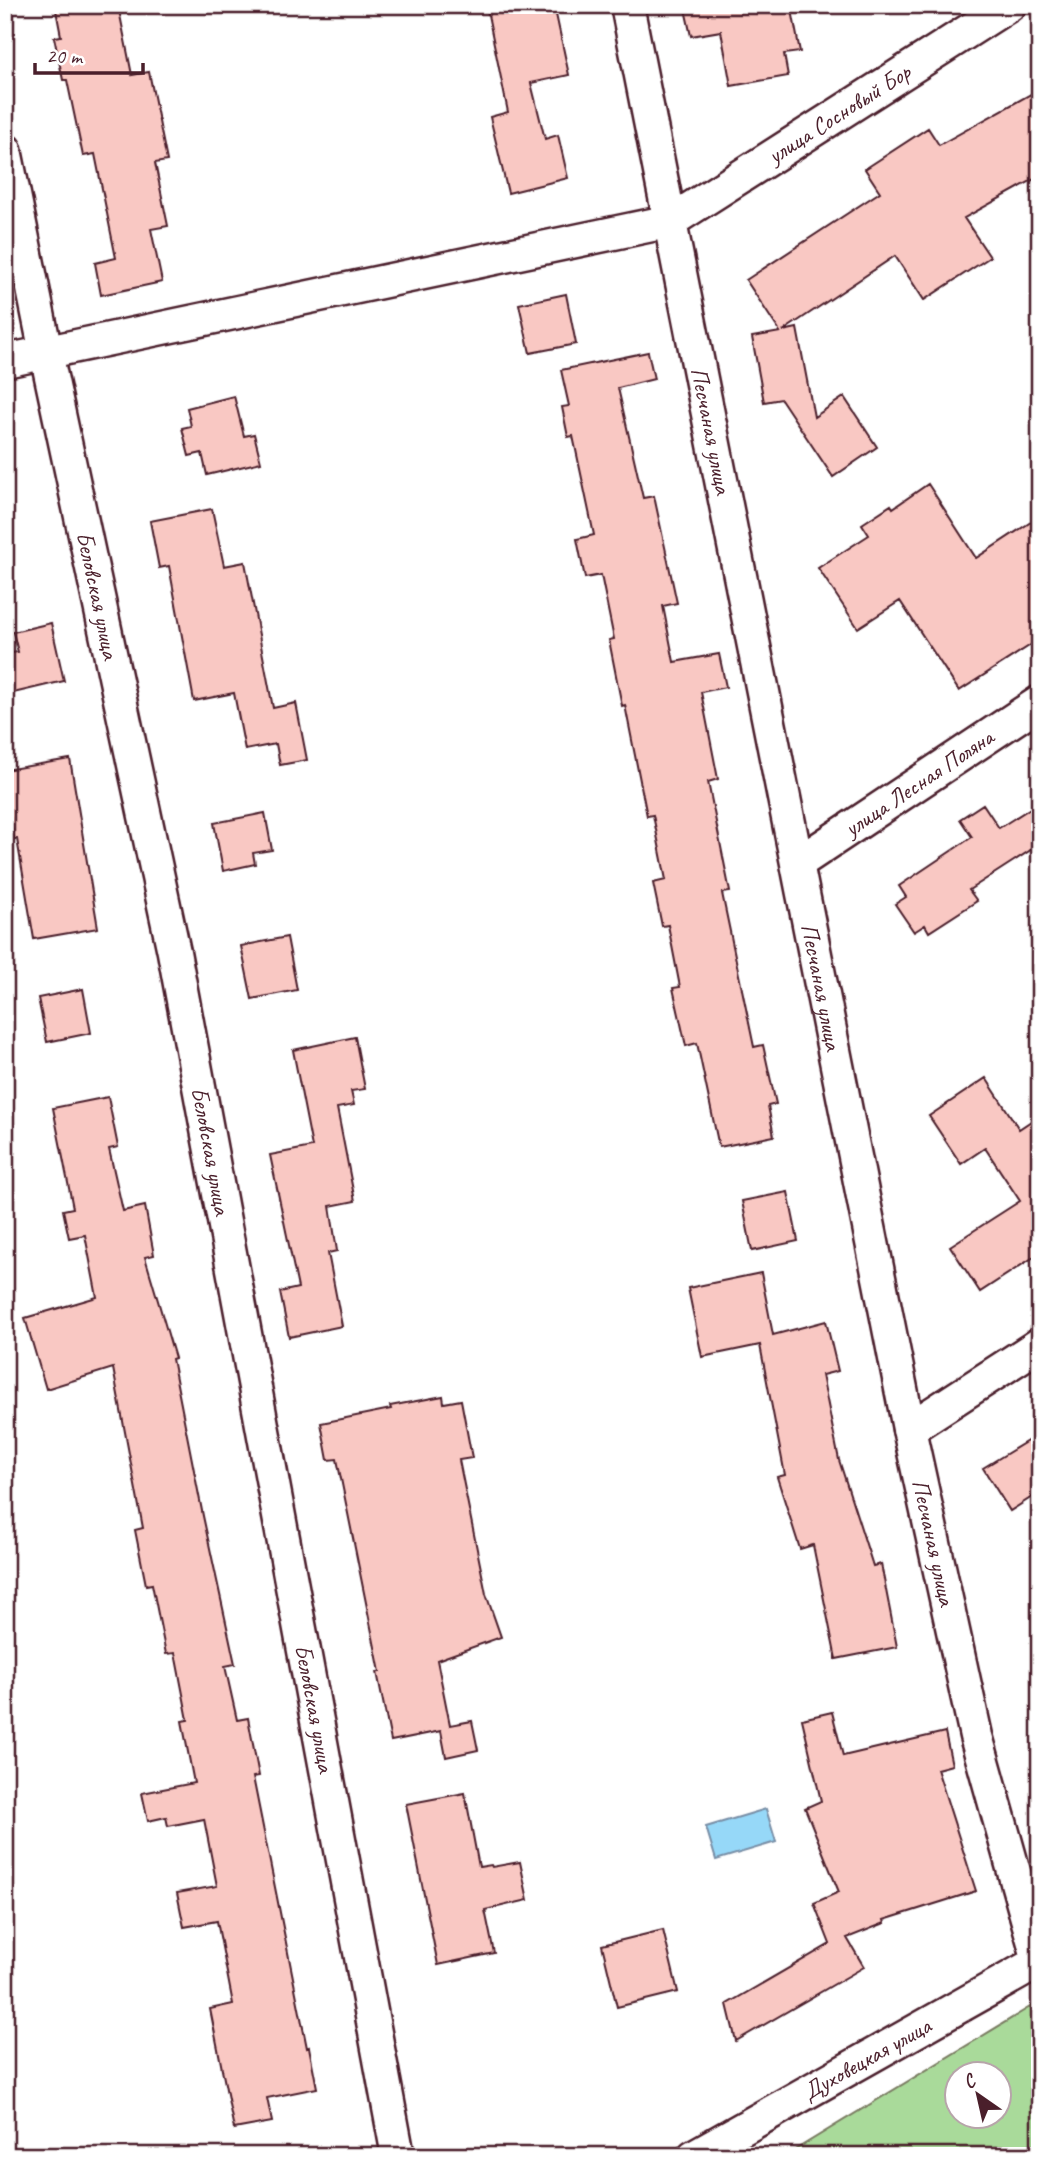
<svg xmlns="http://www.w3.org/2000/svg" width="1045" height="2161" font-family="Caveat,sans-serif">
  <rect width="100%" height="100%" fill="#fff"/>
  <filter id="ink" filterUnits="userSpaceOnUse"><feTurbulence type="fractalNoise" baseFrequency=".0143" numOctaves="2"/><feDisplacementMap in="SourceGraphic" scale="14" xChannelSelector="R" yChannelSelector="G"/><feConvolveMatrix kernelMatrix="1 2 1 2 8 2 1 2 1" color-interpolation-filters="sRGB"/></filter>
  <g filter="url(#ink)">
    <path fill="#a9da9a" stroke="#7a7c62" stroke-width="2" fill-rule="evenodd" d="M 1040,2001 L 1040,2156 L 785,2156 ZM 958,2074 L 1000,2074 L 1000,2116 L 958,2116 Z"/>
    <path fill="#96d8f8" stroke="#788ea6" stroke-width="2" d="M 766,1809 L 776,1842 L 716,1860 L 706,1827 Z"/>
    <path fill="#f9c8c3" stroke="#4a1f2b" stroke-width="2" d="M 55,5 L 118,5 L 132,75 L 149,72 L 167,161 L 155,163 L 168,226 L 151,229 L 162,282 L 101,295 L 95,263 L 116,258 L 95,154 L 83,156 L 67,80 L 63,80 L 54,37 L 61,36 Z
      M 486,5 L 554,5 L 569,75 L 531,83 L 545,139 L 558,135 L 568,178 L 508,193 L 490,117 L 508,112 Z
      M 704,5 L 791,5 L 800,52 L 784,54 L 788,76 L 731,86 L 721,31 L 691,36 L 685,9 Z
      M 1040,89 L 1040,176 L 964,218 L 990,257 L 924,300 L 895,256 L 783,331 L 797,328 L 814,417 L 844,397 L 877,447 L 833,477 L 781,399 L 764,402 L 752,337 L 780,332 L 746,280 L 880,192 L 865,169 L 928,128 L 939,145 Z
      M 566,294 L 576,344 L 530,353 L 519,304 Z
      M 648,352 L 654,379 L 618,388 L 643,498 L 654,496 L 677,603 L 663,606 L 674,662 L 719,654 L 726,687 L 701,692 L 718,779 L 708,782 L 730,892 L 722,893 L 754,1047 L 763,1045 L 776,1104 L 768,1106 L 774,1136 L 719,1147 L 697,1043 L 686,1046 L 673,988 L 680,987 L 668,925 L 662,926 L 653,883 L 666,880 L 653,815 L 647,816 L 625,705 L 622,706 L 609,640 L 614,639 L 601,575 L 585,578 L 577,539 L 594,535 L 573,436 L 568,437 L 562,407 L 569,406 L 561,370 Z
      M 234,396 L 244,436 L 254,434 L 261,462 L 207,475 L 202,453 L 189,456 L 182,428 L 191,426 L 187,408 Z
      M 928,484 L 976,558 L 1040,516 L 1040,639 L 959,691 L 900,601 L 858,628 L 818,568 L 869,535 L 862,524 L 891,505 L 893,508 Z
      M 212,509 L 224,566 L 245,562 L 273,708 L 296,703 L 307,760 L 280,765 L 276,744 L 245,750 L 234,693 L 194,701 L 169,566 L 159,568 L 150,521 Z
      M 51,623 L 64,681 L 5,695 L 5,654 L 18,652 L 13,632 Z
      M 70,759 L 98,928 L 34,939 L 17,839 L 14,839 L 5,786 L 5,770 Z
      M 1040,802 L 1040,844 L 969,890 L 977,901 L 929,932 L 925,925 L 914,932 L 895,904 L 906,897 L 899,886 L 972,837 L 960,819 L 983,804 L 999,828 Z
      M 265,813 L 272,850 L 253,853 L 255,864 L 223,871 L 214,823 Z
      M 287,937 L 297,990 L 252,999 L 241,946 Z
      M 83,989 L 91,1033 L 47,1042 L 38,998 Z
      M 355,1037 L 365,1089 L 351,1091 L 354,1105 L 337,1108 L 355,1201 L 330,1206 L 337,1251 L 328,1253 L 342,1326 L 289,1337 L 280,1292 L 298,1288 L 270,1155 L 312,1147 L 293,1050 Z
      M 986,1078 L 1019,1129 L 1040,1115 L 1040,1253 L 980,1292 L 950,1246 L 1020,1201 L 985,1148 L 961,1164 L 929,1116 Z
      M 108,1097 L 118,1147 L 109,1149 L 123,1211 L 145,1206 L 154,1255 L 145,1257 L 175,1358 L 172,1359 L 203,1516 L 235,1664 L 225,1666 L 237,1720 L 248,1718 L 259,1776 L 253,1777 L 307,2048 L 309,2047 L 317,2088 L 267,2098 L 272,2122 L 234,2129 L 210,2009 L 233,2004 L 217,1921 L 184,1927 L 177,1893 L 217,1886 L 204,1819 L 168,1826 L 166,1817 L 148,1821 L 142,1793 L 194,1783 L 182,1721 L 188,1720 L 175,1653 L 166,1654 L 152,1584 L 146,1585 L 135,1530 L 143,1528 L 113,1368 L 46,1389 L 25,1318 L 97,1297 L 85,1235 L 69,1238 L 63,1210 L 73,1208 L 53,1108 Z
      M 788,1192 L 798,1241 L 752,1251 L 742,1201 Z
      M 761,1273 L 773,1335 L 826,1321 L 838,1371 L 822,1375 L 839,1460 L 873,1566 L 881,1564 L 897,1647 L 836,1659 L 813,1545 L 800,1549 L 777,1477 L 785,1475 L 760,1345 L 702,1357 L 688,1288 Z
      M 443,1396 L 444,1403 L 461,1400 L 472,1458 L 459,1460 L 486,1594 L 501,1637 L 437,1660 L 450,1725 L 472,1721 L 478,1750 L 446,1757 L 441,1731 L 391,1741 L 377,1672 L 380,1672 L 337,1459 L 328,1460 L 321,1423 L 391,1409 L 390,1406 Z
      M 1029,1440 L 1040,1458 L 1040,1492 L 1010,1511 L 983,1468 Z
      M 832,1712 L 843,1756 L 945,1732 L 952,1765 L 937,1769 L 976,1891 L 884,1920 L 885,1923 L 847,1938 L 864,1967 L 736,2041 L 727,2004 L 830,1944 L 814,1903 L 839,1892 L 805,1808 L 821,1801 L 802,1719 Z
      M 465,1793 L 479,1867 L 491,1865 L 492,1867 L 520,1862 L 528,1900 L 485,1910 L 494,1953 L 438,1965 L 406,1804 Z
      M 663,1930 L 678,1992 L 617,2007 L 602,1945 Z"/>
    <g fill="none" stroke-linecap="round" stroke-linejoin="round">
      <defs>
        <g id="street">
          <path id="s1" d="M 627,5 L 909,1429 L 976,1736 L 1039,1961"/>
          <path id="s2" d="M 5,150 L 46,353 L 174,952 L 398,2156"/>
          <path id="s3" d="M 5,361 L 671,221 L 1009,5"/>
          <path id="s4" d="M 798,863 L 1040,702"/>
          <path d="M 909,1429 L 1040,1344"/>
          <path id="s5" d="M 694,2156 L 1040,1961"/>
        </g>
      </defs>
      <use href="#street" stroke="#4a1f2b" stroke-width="37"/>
      <use href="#street" stroke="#fff" stroke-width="32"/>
    </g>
  </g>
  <g text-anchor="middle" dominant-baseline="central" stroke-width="5" stroke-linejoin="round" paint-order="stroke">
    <g font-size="24" fill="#4a1f2b" stroke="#fff">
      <text stroke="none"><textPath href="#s3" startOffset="880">улица Сосновый Бор</textPath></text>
      <text stroke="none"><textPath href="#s1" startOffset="434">Песчаная улица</textPath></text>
      <text stroke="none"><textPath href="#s2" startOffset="455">Беловская улица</textPath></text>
      <text stroke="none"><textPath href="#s4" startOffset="145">улица Лесная Поляна</textPath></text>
      <text stroke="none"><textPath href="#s1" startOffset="1001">Песчаная улица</textPath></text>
      <text stroke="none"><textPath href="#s2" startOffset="1022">Беловская улица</textPath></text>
      <text stroke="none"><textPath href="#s1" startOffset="1568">Песчаная улица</textPath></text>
      <text stroke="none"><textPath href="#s2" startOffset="1589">Беловская улица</textPath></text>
      <text stroke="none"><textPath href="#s5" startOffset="198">Духовецкая улица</textPath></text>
    </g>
  </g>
  <rect width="1045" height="2161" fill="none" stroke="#fff" stroke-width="28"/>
  <rect x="14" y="14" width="1017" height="2133" fill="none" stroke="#4a1f2b" stroke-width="2.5" filter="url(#ink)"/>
  <g transform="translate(978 2095) rotate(326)"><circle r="33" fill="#ffffff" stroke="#b7a5aa" stroke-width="2"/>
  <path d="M0-5L12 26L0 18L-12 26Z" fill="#4a1f2b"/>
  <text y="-10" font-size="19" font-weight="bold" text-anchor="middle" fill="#4a1f2b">С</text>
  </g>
  <path d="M35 63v10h108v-10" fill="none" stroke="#4a1f2b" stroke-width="3.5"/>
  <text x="46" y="63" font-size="21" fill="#4a1f2b" stroke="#ffffff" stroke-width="5" paint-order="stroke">20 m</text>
</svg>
